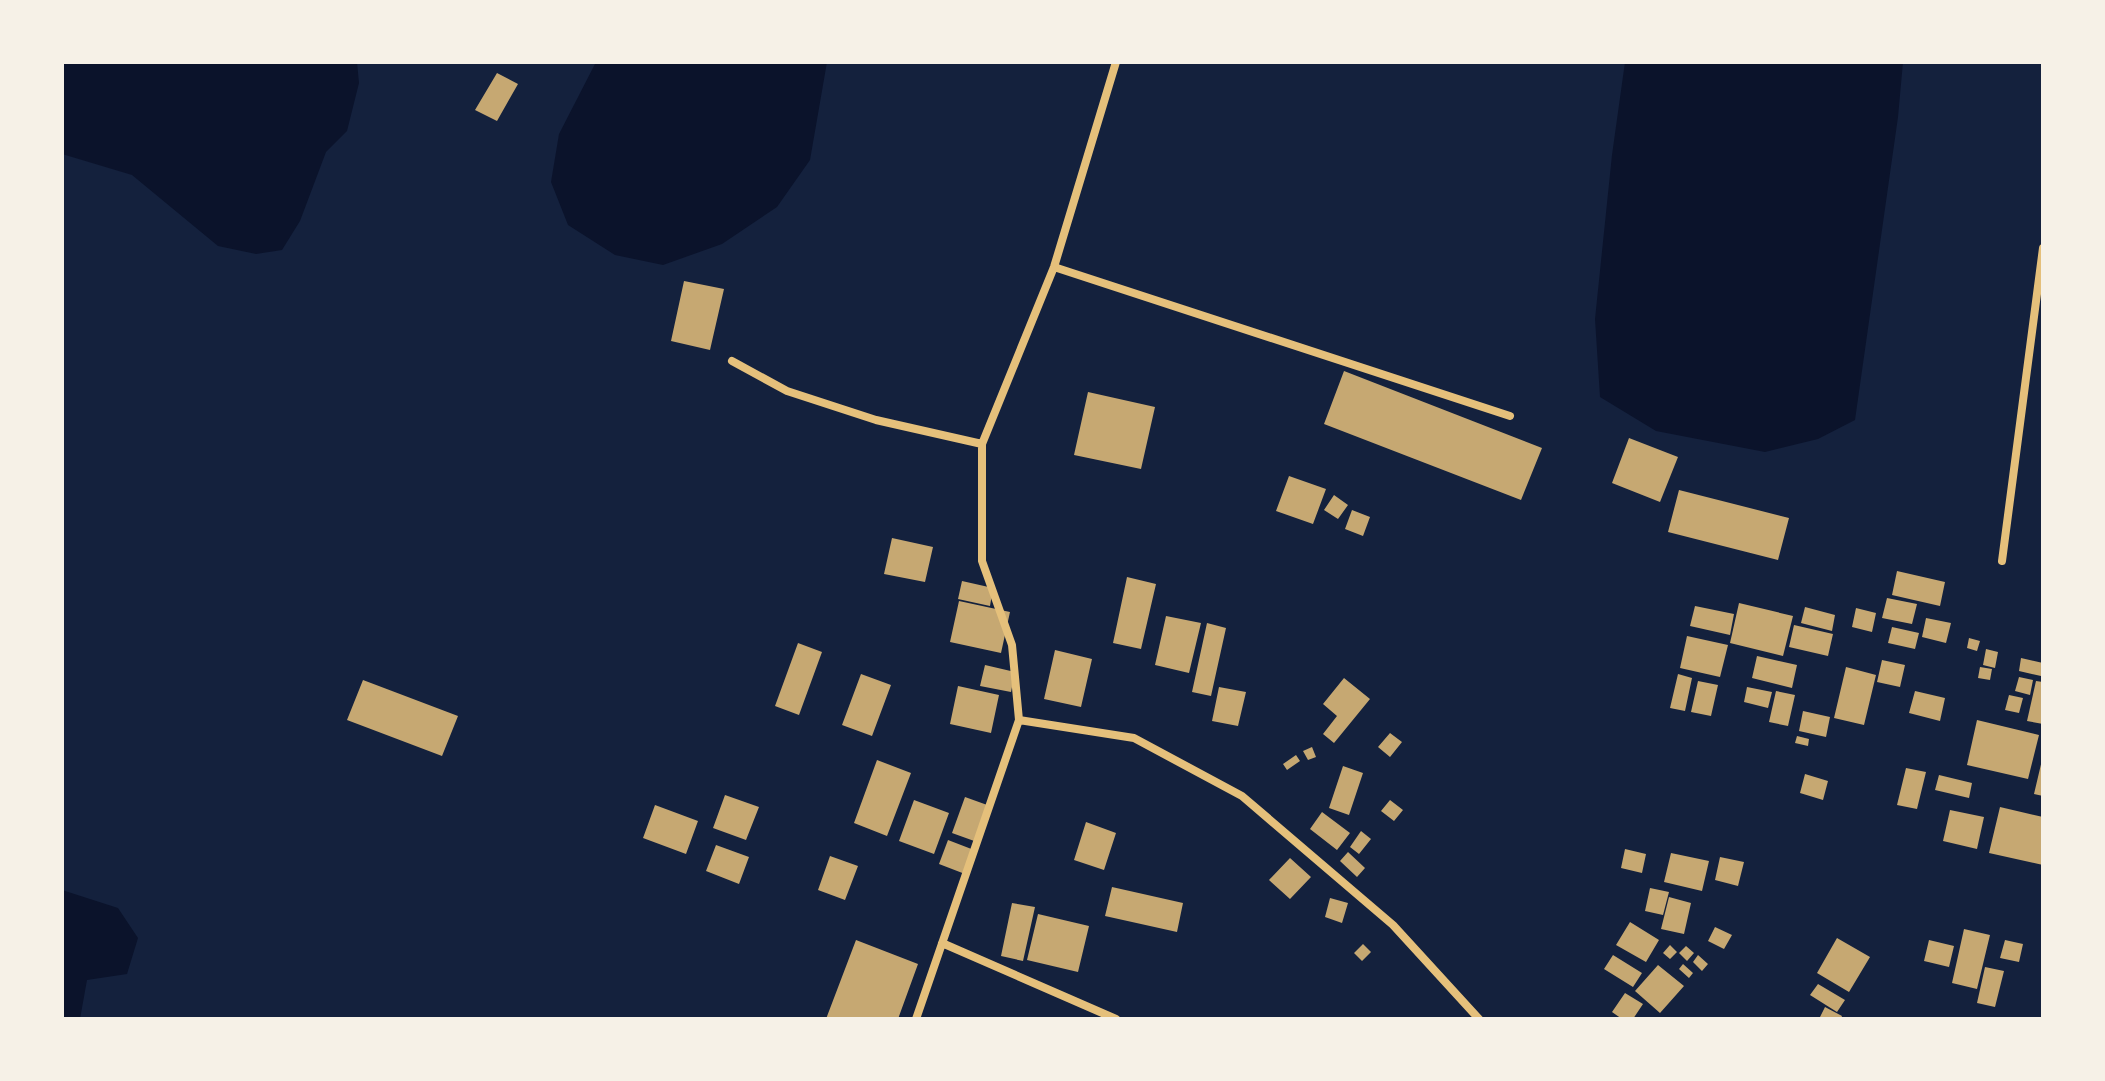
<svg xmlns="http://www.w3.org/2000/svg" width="2105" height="1081" font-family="'DejaVu Sans',sans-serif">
  <rect width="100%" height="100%" fill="#14213d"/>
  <path fill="#0b132b" d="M 62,62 L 357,62 L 359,83 L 347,131 L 326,152 L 300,221 L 282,250 L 256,254 L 218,246 L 132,175 L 62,154 Z
    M 596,62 L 827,62 L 810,160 L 777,207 L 722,244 L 663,265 L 615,255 L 568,225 L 551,182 L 559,134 Z
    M 1625,62 L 1903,62 L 1898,117 L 1855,420 L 1818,439 L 1765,452 L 1656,431 L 1600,397 L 1595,319 L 1612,155 Z
    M 62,890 L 118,908 L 138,938 L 127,974 L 87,980 L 80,1019 L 62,1019 Z"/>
  <path fill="#c6a872" d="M 497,73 L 518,84 L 497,121 L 475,110 Z
    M 684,281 L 724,289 L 710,350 L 671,341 Z
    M 1344,371 L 1542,448 L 1521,500 L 1324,424 Z
    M 1088,392 L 1155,407 L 1141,469 L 1074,455 Z
    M 1629,438 L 1678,457 L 1660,502 L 1612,483 Z
    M 1289,476 L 1326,489 L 1313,524 L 1276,511 Z
    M 1679,490 L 1789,518 L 1778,560 L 1668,532 Z
    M 1334,495 L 1348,505 L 1338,519 L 1324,510 Z
    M 1352,510 L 1370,517 L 1363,536 L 1345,529 Z
    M 892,538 L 933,547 L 925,582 L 884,574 Z
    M 1897,571 L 1945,582 L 1940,606 L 1892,595 Z
    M 1127,577 L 1156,584 L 1141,649 L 1113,643 Z
    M 962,581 L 993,588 L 990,606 L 958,599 Z
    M 1887,598 L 1917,604 L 1912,624 L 1882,618 Z
    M 959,601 L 1010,612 L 1001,653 L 950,642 Z
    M 1739,603 L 1793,616 L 1783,656 L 1730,643 Z
    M 1695,606 L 1734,614 L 1730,635 L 1690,626 Z
    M 1805,607 L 1835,615 L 1832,631 L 1801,623 Z
    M 1856,608 L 1876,613 L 1872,632 L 1852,627 Z
    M 1166,616 L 1201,623 L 1189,673 L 1155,665 Z
    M 1926,618 L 1951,623 L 1946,643 L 1922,637 Z
    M 1207,623 L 1226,628 L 1211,696 L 1192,692 Z
    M 1794,625 L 1833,634 L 1828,656 L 1789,647 Z
    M 1892,627 L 1919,633 L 1915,649 L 1888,643 Z
    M 1687,636 L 1728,645 L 1720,677 L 1680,668 Z
    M 1969,638 L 1980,641 L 1977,651 L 1967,648 Z
    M 798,643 L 822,652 L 799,715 L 775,706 Z
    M 1986,649 L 1998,652 L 1995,668 L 1983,665 Z
    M 1055,650 L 1092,659 L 1081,707 L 1044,699 Z
    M 1757,656 L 1797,665 L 1792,688 L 1752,678 Z
    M 2021,658 L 2043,663 L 2041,676 L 2019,671 Z
    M 1882,660 L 1905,665 L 1900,687 L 1877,682 Z
    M 985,665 L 1015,672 L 1011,692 L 980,686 Z
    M 1846,667 L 1876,675 L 1864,725 L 1834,718 Z
    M 1980,667 L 1992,669 L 1990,680 L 1978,678 Z
    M 861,674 L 891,685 L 872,736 L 842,725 Z
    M 1678,674 L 1692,678 L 1685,711 L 1670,708 Z
    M 2019,677 L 2033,680 L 2030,695 L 2015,691 Z
    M 1344,678 L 1370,699 L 1334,743 L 1323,734 L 1337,716 L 1323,704 Z
    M 363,680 L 458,716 L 442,756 L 347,720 Z
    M 1698,681 L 1718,685 L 1711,716 L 1691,712 Z
    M 2036,681 L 2043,682 L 2043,724 L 2027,721 Z
    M 958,686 L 999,695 L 991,733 L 950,724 Z
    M 1219,687 L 1246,692 L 1238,726 L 1212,721 Z
    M 1747,687 L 1772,692 L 1768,708 L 1744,702 Z
    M 1776,691 L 1795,695 L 1788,726 L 1769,722 Z
    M 1915,691 L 1945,698 L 1940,721 L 1909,713 Z
    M 2009,695 L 2023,698 L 2019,713 L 2005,710 Z
    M 1803,711 L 1830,717 L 1826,737 L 1799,731 Z
    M 1977,720 L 2039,735 L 2028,779 L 1967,765 Z
    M 1390,733 L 1402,742 L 1390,757 L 1378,747 Z
    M 1797,736 L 1809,739 L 1808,746 L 1795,743 Z
    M 1312,747 L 1316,757 L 1308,760 L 1303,751 Z
    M 1296,755 L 1300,761 L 1287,770 L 1283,764 Z
    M 877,760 L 911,773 L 887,836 L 854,823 Z
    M 2042,760 L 2043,760 L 2043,796 L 2034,794 Z
    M 1343,766 L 1363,773 L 1349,815 L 1329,808 Z
    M 1906,768 L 1926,772 L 1917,809 L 1897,805 Z
    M 1805,774 L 1828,781 L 1823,800 L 1800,793 Z
    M 1939,775 L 1972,783 L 1969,798 L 1935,790 Z
    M 725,795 L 759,807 L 746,840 L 713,828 Z
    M 965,797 L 990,806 L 977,842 L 952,833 Z
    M 914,800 L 949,813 L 934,854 L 899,841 Z
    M 1390,800 L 1403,810 L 1394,821 L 1381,811 Z
    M 655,805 L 698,821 L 686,854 L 643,838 Z
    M 2000,807 L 2043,817 L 2043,865 L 1989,853 Z
    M 1950,810 L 1984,817 L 1977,849 L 1943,841 Z
    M 1322,812 L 1350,833 L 1337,850 L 1310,829 Z
    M 1086,822 L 1116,833 L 1104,870 L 1074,860 Z
    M 1361,831 L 1371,839 L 1359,854 L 1350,847 Z
    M 948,840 L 974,850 L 965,874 L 939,864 Z
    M 716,845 L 749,857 L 739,884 L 706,871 Z
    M 1625,849 L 1646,854 L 1642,873 L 1621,868 Z
    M 1348,852 L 1365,868 L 1357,877 L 1340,861 Z
    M 1671,853 L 1709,861 L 1702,891 L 1664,882 Z
    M 830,856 L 858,866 L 845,900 L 818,890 Z
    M 1720,857 L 1744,862 L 1738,886 L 1715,880 Z
    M 1290,858 L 1311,877 L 1290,899 L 1269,880 Z
    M 1112,887 L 1183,903 L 1177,932 L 1105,916 Z
    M 1650,888 L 1669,892 L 1663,915 L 1645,911 Z
    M 1669,897 L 1691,903 L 1684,934 L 1661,929 Z
    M 1330,898 L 1348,903 L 1342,923 L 1325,917 Z
    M 1012,903 L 1035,907 L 1023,961 L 1001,956 Z
    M 1038,914 L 1089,926 L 1078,972 L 1027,960 Z
    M 1630,922 L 1659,940 L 1646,962 L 1616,945 Z
    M 1715,927 L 1732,935 L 1724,949 L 1708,941 Z
    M 1964,929 L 1990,935 L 1977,989 L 1952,983 Z
    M 1837,938 L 1870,957 L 1849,992 L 1817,973 Z
    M 856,940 L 918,964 L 898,1019 L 826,1019 Z
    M 1929,940 L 1954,946 L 1949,967 L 1924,961 Z
    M 2005,940 L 2023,944 L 2019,962 L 2000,958 Z
    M 1363,944 L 1371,952 L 1362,961 L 1354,953 Z
    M 1670,945 L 1677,952 L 1670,959 L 1663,953 Z
    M 1686,946 L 1694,953 L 1687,961 L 1679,953 Z
    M 1613,955 L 1642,973 L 1633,987 L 1604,969 Z
    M 1698,955 L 1708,964 L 1702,971 L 1693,962 Z
    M 1683,964 L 1693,973 L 1689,978 L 1679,969 Z
    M 1658,965 L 1684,986 L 1660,1013 L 1635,991 Z
    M 1985,967 L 2004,971 L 1995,1007 L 1977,1003 Z
    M 1818,984 L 1845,1000 L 1837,1012 L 1810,995 Z
    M 1625,993 L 1643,1004 L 1633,1019 L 1622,1019 L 1612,1012 Z
    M 1825,1007 L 1842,1016 L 1841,1019 L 1819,1019 Z"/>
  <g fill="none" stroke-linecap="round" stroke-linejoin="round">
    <path stroke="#e5c07b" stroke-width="8" d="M 1054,267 L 1510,416
      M 732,361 L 787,391 L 876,420 L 982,444
      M 2002,561 L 2043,248
      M 1019,720 L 1134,738 L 1242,796 L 1393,925 L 1479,1019
      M 942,943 L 1116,1019
      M 916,1019 L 1019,720 L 1012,645 L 982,561 L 982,444 L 1054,267 L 1116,62"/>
  </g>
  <rect width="2105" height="1081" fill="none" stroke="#f6f1e7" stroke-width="128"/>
</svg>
